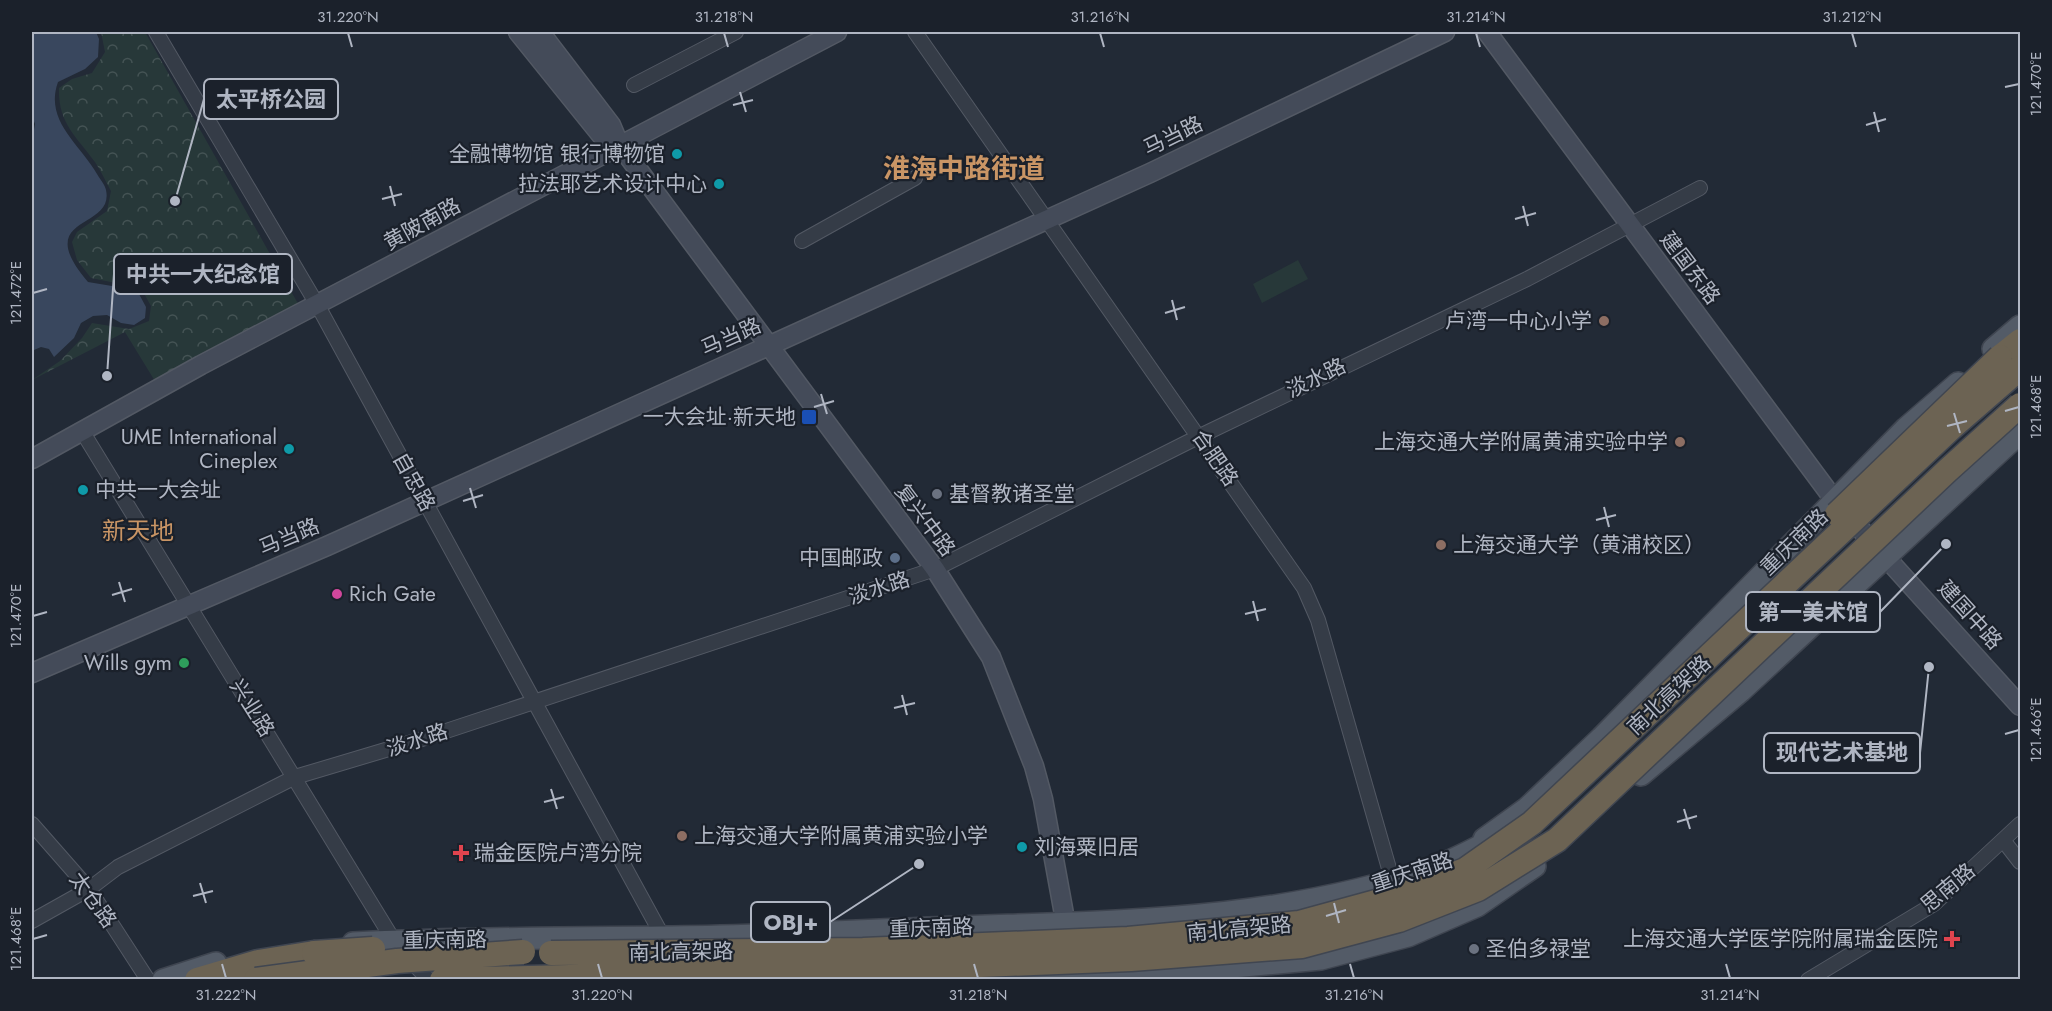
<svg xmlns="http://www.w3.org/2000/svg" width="2052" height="1011" font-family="Jost,'Noto Sans SC',sans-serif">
  <defs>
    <pattern id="park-crowns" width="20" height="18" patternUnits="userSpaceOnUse" patternTransform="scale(1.5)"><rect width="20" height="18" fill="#273839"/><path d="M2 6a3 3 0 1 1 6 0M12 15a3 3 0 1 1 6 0" fill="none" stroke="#445354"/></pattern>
  </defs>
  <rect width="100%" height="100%" fill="#222a36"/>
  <path fill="url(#park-crowns)" d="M 101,32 L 145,32 L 301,309 L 158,386 L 125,332 L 32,380 L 60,361 L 82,338 L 92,323 L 129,329 L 149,321 L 151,306 L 141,288 L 91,278 L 77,260 L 72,242 L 77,232 L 107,211 L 111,191 C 106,182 101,171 95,162 C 76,136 58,123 59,88 L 72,79 L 92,73 L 105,52 Z"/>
  <path fill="#273839" d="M 1298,260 L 1308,279 L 1262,303 L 1253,284 Z"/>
  <path fill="#39475e" d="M 32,32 L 96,32 L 99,39 L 98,57 L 85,69 L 58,82 C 44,121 80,144 97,174 C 100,179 105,185 106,190 C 115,231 30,214 88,282 L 124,288 L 139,294 L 146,307 L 145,318 L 134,325 L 121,323 L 107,315 L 93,316 L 81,323 L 74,338 L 54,357 L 49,349 L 41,347 L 34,350 L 32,357 L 32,140 L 35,124 L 32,116 Z"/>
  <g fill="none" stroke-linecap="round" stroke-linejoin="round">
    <defs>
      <path id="street" d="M 156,32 L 318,306 L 663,937
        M 915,32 L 1304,588 L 1318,620 L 1394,886
        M 634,85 L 736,32
        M 802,241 L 915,178
        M 82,431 L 397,946
        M 32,824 L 89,889 L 148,980
        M 2003,840 L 2020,862
        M 32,921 L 89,889 L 118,867 L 295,777 L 419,740 L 935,569 L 1200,436 L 1527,279 L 1700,188
        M 410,960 L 429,980
        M 1808,980 L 1934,904 L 2020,824"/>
      <path id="secondary" d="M 518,32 L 601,135 L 619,144
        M 540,32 L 611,125 L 619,144 L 935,569 L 991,657 L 1034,766 L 1043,799 L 1068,936
        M 1487,32 L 1835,501 L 2020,706
        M 32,459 L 201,365 L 837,32
        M 32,673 L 327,546 L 1150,173 L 1445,32"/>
      <path id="primary" d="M 1993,349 L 2020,326
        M 1641,775 L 1741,691 L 2020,433
        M 1484,839 L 1527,808 L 1601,738 L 1906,428 L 1958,383
        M 353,943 C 456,938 559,938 662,937 C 761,937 860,930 959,927 C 1119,921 1284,921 1437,866 C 1459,858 1479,846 1500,836
        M 163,980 L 216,963
        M 952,980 L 1221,968 L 1321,959 L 1408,936 L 1477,906 L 1535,866"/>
      <path id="highway" d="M 2000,357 L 2020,341
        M 197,980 L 258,962 L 314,953"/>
    </defs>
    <use href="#street" stroke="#535964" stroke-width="16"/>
    <use href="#secondary" stroke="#535964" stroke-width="21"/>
    <use href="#primary" stroke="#3f4550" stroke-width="24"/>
    <use href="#highway" stroke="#404651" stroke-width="27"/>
    <use href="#street" stroke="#353c47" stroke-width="14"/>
    <use href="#secondary" stroke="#444b59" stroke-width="18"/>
    <use href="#primary" stroke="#535b67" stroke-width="21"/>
    <use href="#highway" stroke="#6c6353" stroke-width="24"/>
    <defs>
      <path id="highway-bridge" d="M 1837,514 L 2000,357
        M 314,953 L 373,949
        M 551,953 L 863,950 L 1128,939 L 1299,923 L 1394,897 L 1465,870 L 1532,823 L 1951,428 L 2020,368
        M 256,980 L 397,961 L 523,952
        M 442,980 L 858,970 L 1131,959 L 1302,946 L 1399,920 L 1478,889 L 1557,840 L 1948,470 L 2020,405"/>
    </defs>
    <use href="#highway-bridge" stroke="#404651" stroke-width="27" stroke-linecap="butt"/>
    <use href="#highway-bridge" stroke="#6c6353" stroke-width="24"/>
  </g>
  <path fill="none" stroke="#b0b6c3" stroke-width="2" d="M 348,33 L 352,47M 724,33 L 728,47M 1100,33 L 1104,47M 1476,33 L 1480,47M 1852,33 L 1856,47M 2005,87 L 2019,84M 740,92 L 746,112M 733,105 L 753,100M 1874,112 L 1879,132M 1866,125 L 1886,119M 390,186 L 395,206M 382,199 L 402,194M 1523,206 L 1528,226M 1515,219 L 1536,213M 33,293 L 47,289M 1172,300 L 1177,320M 1165,313 L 1185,307M 821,394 L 827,414M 814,407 L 834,401M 2005,411 L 2019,407M 1954,413 L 1960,433M 1947,426 L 1967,421M 470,488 L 476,508M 463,501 L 483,495M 1604,507 L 1609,527M 1596,520 L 1616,515M 119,582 L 125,602M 112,595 L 132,589M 1253,601 L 1258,621M 1245,614 L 1266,609M 33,616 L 47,612M 902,695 L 907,715M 894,708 L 915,703M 2005,734 L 2019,730M 551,789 L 557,809M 544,802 L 564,797M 1684,809 L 1690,829M 1677,822 L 1697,816M 200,883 L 206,903M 193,896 L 213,891M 1334,903 L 1339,923M 1326,916 L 1346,910M 33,939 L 47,935M 222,964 L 226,978M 598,964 L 602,978M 974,964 L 978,978M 1350,964 L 1354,978M 1726,964 L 1730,978"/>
  <g fill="#0f9aa8" stroke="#1b212b" stroke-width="2">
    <circle cx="677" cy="154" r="6"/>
    <circle cx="719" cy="184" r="6"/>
    <circle cx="289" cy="449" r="6"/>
    <circle cx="83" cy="490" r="6"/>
    <circle cx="1022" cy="847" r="6"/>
  </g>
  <g fill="#8d6e63" stroke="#1b212b" stroke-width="2">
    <circle cx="1604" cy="321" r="6"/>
    <circle cx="1680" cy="442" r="6"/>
    <circle cx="1441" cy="545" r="6"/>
    <circle cx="682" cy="836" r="6"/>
  </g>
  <rect fill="#1a4fb4" stroke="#1b212b" stroke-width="2" x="801" y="409" width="16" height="16" rx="3"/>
  <g fill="#6b7280" stroke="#1b212b" stroke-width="2">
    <circle cx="937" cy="494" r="6"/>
    <circle cx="1474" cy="949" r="6"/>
  </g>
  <circle fill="#5c6f8a" stroke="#1b212b" stroke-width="2" cx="895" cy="558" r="6"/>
  <circle fill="#d1479c" stroke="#1b212b" stroke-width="2" cx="337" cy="594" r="6"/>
  <circle fill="#2e9e5b" stroke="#1b212b" stroke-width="2" cx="184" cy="663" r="6"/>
  <g fill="#e0444e" stroke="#1b212b" stroke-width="2">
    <path d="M458 844h6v6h6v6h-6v6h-6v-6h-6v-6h6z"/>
    <path d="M1949 930h6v6h6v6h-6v6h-6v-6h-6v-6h6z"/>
  </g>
  <g text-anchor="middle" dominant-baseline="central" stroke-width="4.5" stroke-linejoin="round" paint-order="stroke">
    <g font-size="21" fill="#b0b6c3" stroke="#1b212b">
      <text transform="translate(1173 136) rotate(-26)">马当路</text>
      <text transform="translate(422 224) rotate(-29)">黄陂南路</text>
      <text transform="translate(1690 268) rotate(53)">建国东路</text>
      <text transform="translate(731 337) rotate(-24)">马当路</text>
      <text transform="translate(1316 378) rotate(-26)">淡水路</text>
      <text transform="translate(1215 458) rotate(55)">合肥路</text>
      <text transform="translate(414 482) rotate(61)">自忠路</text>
      <text transform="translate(925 520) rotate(53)">复兴中路</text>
      <text transform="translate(289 537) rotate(-23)">马当路</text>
      <text transform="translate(1794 542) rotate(-44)">重庆南路</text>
      <text transform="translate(879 588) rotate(-18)">淡水路</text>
      <text transform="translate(1970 615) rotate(48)">建国中路</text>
      <text transform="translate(1669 695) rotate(-43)">南北高架路</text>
      <text transform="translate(252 708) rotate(58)">兴业路</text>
      <text transform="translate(417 740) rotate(-18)">淡水路</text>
      <text transform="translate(1412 872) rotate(-18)">重庆南路</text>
      <text transform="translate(1948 888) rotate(-40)">思南路</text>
      <text transform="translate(93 900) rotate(54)">太仓路</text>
      <text transform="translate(931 928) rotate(-2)">重庆南路</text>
      <text transform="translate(1239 929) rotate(-5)">南北高架路</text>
      <text transform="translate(445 940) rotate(-1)">重庆南路</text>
      <text transform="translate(681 952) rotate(-1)">南北高架路</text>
    </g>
    <g font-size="21" fill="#b0b6c3" stroke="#1b212b" text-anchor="end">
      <text x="665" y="154">全融博物馆 银行博物馆</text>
      <text x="707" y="184">拉法耶艺术设计中心</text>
      <text x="1592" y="321">卢湾一中心小学</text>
      <text x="796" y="417">一大会址·新天地</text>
      <text x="277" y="437">UME International<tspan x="277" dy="24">Cineplex</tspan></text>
      <text x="1668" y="442">上海交通大学附属黄浦实验中学</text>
      <text x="95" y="490" text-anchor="start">中共一大会址</text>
      <text x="949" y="494" text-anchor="start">基督教诸圣堂</text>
      <text x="1453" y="545" text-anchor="start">上海交通大学（黄浦校区）</text>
      <text x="883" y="558">中国邮政</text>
      <text x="349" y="594" text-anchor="start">Rich Gate</text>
      <text x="172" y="663">Wills gym</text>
      <text x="694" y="836" text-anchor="start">上海交通大学附属黄浦实验小学</text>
      <text x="1034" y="847" text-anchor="start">刘海粟旧居</text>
      <text x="474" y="853" text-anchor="start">瑞金医院卢湾分院</text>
      <text x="1938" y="939">上海交通大学医学院附属瑞金医院</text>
      <text x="1486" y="949" text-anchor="start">圣伯多禄堂</text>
    </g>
    <g font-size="24" fill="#c99565" stroke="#1b212b">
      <text x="138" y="530">新天地</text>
    </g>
    <g font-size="27" font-weight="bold" fill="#c99565" stroke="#1b212b">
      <text x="964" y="168">淮海中路街道</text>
    </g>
  </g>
  <path fill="none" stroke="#b0b6c3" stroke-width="2" d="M175 201L204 99M107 376L114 274M1946 544L1880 612M1929 667L1920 753M919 864L830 922"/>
  <g fill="#b0b6c3" stroke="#1b212b" stroke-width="2">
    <circle cx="175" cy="201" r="6"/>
    <circle cx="107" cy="376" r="6"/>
    <circle cx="1946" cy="544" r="6"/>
    <circle cx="1929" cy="667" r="6"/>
    <circle cx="919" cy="864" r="6"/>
  </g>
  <g fill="#1b212b" stroke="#b0b6c3" stroke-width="2">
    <rect x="204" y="79" width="134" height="40" rx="6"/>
    <rect x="114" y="254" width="178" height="40" rx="6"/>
    <rect x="1746" y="592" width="134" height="40" rx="6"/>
    <rect x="1764" y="733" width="156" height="40" rx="6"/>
    <rect x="751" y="902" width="79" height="40" rx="6"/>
  </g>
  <g font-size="22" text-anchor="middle" font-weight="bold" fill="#b0b6c3">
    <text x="271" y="107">太平桥公园</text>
    <text x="203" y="282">中共一大纪念馆</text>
    <text x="1813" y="620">第一美术馆</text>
    <text x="1842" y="760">现代艺术基地</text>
    <text x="791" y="930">OBJ+</text>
  </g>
  <rect width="2052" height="1011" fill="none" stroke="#1b212b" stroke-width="66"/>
  <rect x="33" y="33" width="1986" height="945" fill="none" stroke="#b0b6c3" stroke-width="2"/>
  <g font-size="15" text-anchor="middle" fill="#b0b6c3">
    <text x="348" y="22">31.220°N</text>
    <text x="724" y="22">31.218°N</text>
    <text x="1100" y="22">31.216°N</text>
    <text x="1476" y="22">31.214°N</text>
    <text x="1852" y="22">31.212°N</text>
    <text transform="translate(2036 84) rotate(-90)" y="5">121.470°E</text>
    <text transform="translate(16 293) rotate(-90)" y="5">121.472°E</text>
    <text transform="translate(2036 407) rotate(-90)" y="5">121.468°E</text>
    <text transform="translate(16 616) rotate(-90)" y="5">121.470°E</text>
    <text transform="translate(2036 730) rotate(-90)" y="5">121.466°E</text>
    <text transform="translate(16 939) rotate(-90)" y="5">121.468°E</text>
    <text x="226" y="1000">31.222°N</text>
    <text x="602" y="1000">31.220°N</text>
    <text x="978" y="1000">31.218°N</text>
    <text x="1354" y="1000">31.216°N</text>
    <text x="1730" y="1000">31.214°N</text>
  </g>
</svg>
